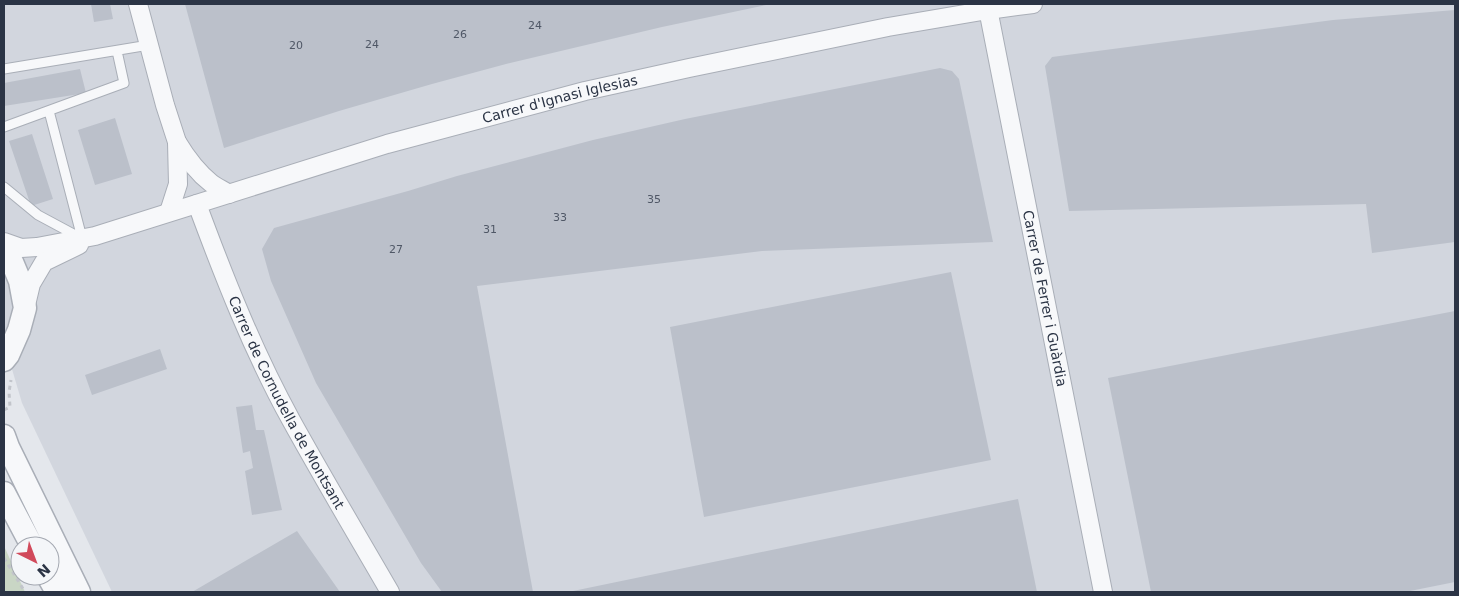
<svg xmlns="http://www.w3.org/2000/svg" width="1459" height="596" font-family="'DejaVu Sans',sans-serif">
  <rect width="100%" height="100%" fill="#e4e7ec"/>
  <path fill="#d2d6de" d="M 4,4 L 1455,4 L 1455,592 L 112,592 L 22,403 L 4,342 Z"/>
  <path fill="#c9d6c5" d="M 4,546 L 25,592 L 4,592 Z"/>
  <path fill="#bbc0ca" d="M 91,4 L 110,4 L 113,19 L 94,22 Z
    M 185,4 L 766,4 L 766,5 L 662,27 L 506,64 L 432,84 L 339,111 L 224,148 Z
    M 1455,10 L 1455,242 L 1372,253 L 1366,204 L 1069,211 L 1045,66 L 1052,57 L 1333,20 Z
    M 940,68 L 952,71 L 959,79 L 993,242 L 762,251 L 477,286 L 533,592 L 442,592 L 421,563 L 316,383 L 271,281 L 262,249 L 274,228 L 408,191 L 457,176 L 593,140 L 685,119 Z
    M 80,69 L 86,93 L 4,106 L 4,83 Z
    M 115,118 L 132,174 L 95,185 L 78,130 Z
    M 32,134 L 53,199 L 31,206 L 9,141 Z
    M 951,272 L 991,460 L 704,517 L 670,327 Z
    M 1455,311 L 1455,582 L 1405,592 L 1151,592 L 1108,378 Z
    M 160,349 L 167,369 L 92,395 L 85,375 Z
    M 252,405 L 256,430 L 264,430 L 282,510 L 252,515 L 245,471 L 253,468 L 250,451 L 243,453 L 236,407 Z
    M 1018,499 L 1037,592 L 573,592 L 573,591 Z
    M 297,531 L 340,592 L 192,592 Z"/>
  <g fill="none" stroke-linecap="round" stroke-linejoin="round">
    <defs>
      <path id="service" d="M 4,69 L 149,45
        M 49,111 L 82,238
        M 4,127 L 124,83 L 117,51
        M 4,187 L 38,215 L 79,237"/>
      <g id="minor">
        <path d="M 138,4 L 165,105 L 177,142 L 178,184 L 169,212"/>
        <path id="s1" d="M 987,4 L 1103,592"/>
        <path d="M 177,142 C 186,157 197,172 211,183 C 216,187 223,190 229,194"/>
        <path id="s2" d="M 197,204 C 224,277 253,351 291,420 C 323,478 357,535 390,592"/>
        <path id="s3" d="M 4,242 L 21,248 L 37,247 L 95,236 L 387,144 L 585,91 L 689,68 L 888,27 L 988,10 L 1033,4"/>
        <path d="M 26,305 L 31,284 L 44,262 L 79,245"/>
      </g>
      <path id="tertiary" d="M 4,250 L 12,262 L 20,281 L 25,308 L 19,330 L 8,355 L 4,360
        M 4,436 L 8,447 L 79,592
        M 4,493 L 32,546
        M 48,576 L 57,592"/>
    </defs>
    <use href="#service" stroke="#a9aeb7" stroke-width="11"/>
    <use href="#minor" stroke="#a9aeb7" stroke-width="20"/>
    <use href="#tertiary" stroke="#a9aeb7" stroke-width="25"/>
    <path stroke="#c2c5cb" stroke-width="3" stroke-dasharray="4 4" stroke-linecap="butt" d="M 4,410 L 10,407 L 9,392 L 11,380
      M 4,558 L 25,592"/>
    <use href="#service" stroke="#f7f8fa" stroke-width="9"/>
    <use href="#minor" stroke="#f7f8fa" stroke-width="18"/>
    <use href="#tertiary" stroke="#f7f8fa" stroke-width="22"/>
  </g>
  <g text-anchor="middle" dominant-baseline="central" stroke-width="4" stroke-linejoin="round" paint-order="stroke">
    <g font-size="11" fill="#4f5766">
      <text x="535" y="25">24</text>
      <text x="460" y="34">26</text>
      <text x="372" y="44">24</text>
      <text x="296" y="45">20</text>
      <text x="654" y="199">35</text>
      <text x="560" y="217">33</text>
      <text x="490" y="229">31</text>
      <text x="396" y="249">27</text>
    </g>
    <g font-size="14" fill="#2b3445" stroke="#f4f6f9">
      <text stroke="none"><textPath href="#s3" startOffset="578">Carrer d'Ignasi Iglesias</textPath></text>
      <text stroke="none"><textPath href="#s1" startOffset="300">Carrer de Ferrer i Guàrdia</textPath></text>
      <text stroke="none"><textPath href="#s2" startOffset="218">Carrer de Cornudella de Montsant</textPath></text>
    </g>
  </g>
  <rect width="1459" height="596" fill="none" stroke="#2b3445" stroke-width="10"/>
  <g transform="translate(35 561) rotate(138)"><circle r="24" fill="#f4f6f9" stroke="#a4a8b1"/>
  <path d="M0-4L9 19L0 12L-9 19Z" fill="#d1495b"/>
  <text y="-8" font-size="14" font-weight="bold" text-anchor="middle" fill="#2b3445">N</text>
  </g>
</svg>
